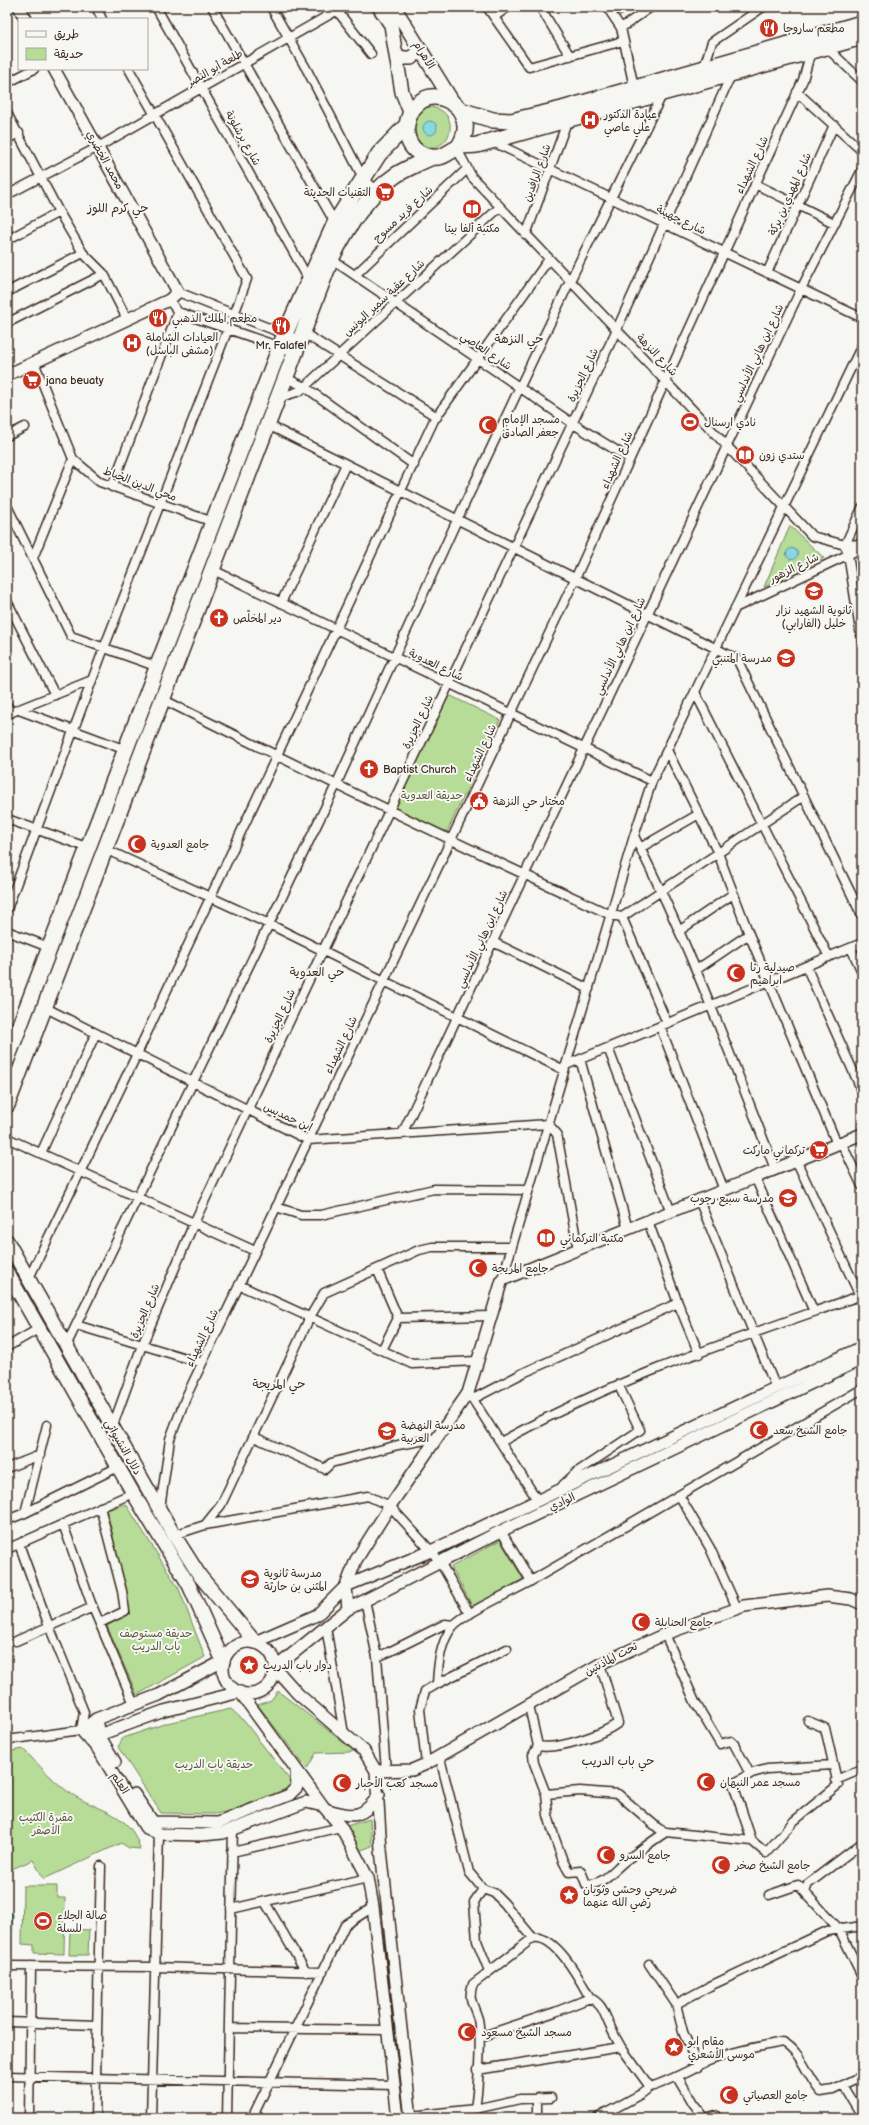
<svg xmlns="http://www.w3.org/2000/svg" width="869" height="2125" font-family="'Balsamiq Sans','Playpen Sans Arabic',sans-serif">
  <rect width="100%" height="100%" fill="#f6f6f2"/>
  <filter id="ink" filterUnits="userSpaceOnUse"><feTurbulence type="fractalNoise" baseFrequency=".025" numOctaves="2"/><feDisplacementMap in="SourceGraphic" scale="8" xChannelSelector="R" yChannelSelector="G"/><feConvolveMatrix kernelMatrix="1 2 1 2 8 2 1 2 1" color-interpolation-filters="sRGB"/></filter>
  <g filter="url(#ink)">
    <path fill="#b6dc98" stroke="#78835b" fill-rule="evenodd" d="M 614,7 L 634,7 L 621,16 Z
      M 426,107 C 465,106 453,161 418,144 L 411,120 Z
      M 790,526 L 824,558 L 764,587 ZM 795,549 L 797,552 L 796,557 L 793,559 L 789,558 L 787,553 L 788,550 Z
      M 449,695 L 500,720 L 447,832 L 393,809 Z
      M 126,1504 L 179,1589 L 205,1657 L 137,1695 L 107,1626 L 130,1612 L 107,1510 Z
      M 500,1540 L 523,1579 L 473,1607 L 451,1567 Z
      M 278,1691 L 353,1750 L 352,1752 L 316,1753 L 307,1769 L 258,1705 L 271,1700 Z
      M 231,1709 L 244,1721 L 292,1783 L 289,1790 L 234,1810 L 215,1814 L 161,1813 L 118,1747 L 123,1738 L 167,1723 Z
      M 23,1749 C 36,1762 59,1787 73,1795 C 101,1812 131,1813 140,1849 L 129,1848 L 121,1843 L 44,1879 L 33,1860 L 7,1871 L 7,1752 Z
      M 370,1819 L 372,1846 L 359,1851 L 346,1826 Z
      M 23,1886 L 57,1886 L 57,1898 L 65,1898 L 64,1954 L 34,1953 L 34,1945 L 22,1944 Z
      M 70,1929 L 89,1930 L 88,1955 L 69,1955 Z"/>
    <path fill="#88d8e4" stroke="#699295" d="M423 128a7 7 0 1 1 14 0a7 7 0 1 1-14 0Z
      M786.5 554a5.5 5.5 0 1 1 11 0a5.5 5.5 0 1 1-11 0Z
      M 7,1913 L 13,1914 L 12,1932 L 7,1932 Z"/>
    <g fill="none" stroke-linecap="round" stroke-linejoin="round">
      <defs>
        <path id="street" d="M 96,7 L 102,19
          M 156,7 L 309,280
          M 212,7 L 335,223
          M 271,7 L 307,70 L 363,178 L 377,191
          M 487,7 L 529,67 L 623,41
          M 540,7 L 570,56
          M 607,7 L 621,28
          M 335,8 L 371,54
          M 494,17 L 508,7
          M 826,47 L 862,81
          M 704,67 L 712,42 L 763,7
          M 129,69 L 247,279 L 234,315
          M 7,83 L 34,69
          M 634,87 L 621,28 L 651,7
          M 797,92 L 862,151
          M 7,113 L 59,212 L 83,253 L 104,274 L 127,319
          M 7,139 L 19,133
          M 493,142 L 862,318
          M 457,149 L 472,177 L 812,536 L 845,545 L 862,544
          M 755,184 L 834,223
          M 7,195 L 98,147 L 343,7
          M 526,235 L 568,119
          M 7,240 L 59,212
          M 331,259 L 572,423 L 630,459
          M 767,273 L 834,125
          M 355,275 L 466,170
          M 7,292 L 83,253
          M 178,292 L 299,340
          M 178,312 L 295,352
          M 7,323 L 104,274
          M 302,332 L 437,417
          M 34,362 L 73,459 L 100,482 L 213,522
          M 286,378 L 305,387 L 414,465
          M 278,398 L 300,391 L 500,207
          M 268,425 L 737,659 L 862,916
          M 7,436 L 25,427
          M 112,487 L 178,312 L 169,300
          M 7,506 L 71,636 L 158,667
          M 862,508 L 845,545 L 848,554 L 862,643
          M 33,558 L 73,459
          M 211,569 L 652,781
          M 7,601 L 55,695
          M 281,603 L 346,464
          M 735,608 L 862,548
          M 695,692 L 829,957
          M 162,699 C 311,773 460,845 611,915 L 622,917 L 804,796
          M 7,705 L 11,713
          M 19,710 L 126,750
          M 7,714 L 92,680
          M 667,750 L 718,853 L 749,934 L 837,1144
          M 7,819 L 89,848
          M 634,836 C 689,943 731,1057 775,1169
          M 640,848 L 699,814
          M 105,849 L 269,924 L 564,1070
          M 7,909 L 104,648 L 228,329
          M 622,917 L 667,1023
          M 7,931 L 51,948
          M 679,931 L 733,894
          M 493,942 L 589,989
          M 851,948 L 862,972
          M 806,966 L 862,1091
          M 696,970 L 749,934
          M 44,1007 L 308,1140 L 548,1124 L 557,1134 L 578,1249
          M 660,1026 L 724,1190
          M 608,1048 L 671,1212
          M 580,1059 L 628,1229
          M 566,1065 L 862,943
          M 402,1134 L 801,289 L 862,170
          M 7,1138 L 255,1251
          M 841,1142 L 862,1186
          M 41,1153 L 96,1033
          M 796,1160 L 860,1296
          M 755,1177 L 814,1312
          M 699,1200 L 776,1388
          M 276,1207 L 301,1215 L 321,1215 L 434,1189 L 528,1190
          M 648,1221 L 678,1303
          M 377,1269 L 398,1318
          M 29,1278 L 137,1054 L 434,420 L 549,259
          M 502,1280 L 634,836 L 652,781 L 862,345
          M 239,1285 L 412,1364 L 477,1361
          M 76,1325 L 202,1363
          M 66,1346 L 336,785 L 457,520 L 570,281 L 663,93
          M 7,1347 L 40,1328
          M 382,1350 L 398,1318 L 491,1316
          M 470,1395 L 538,1501
          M 473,1399 L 523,1373 L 678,1303 L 699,1354
          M 47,1425 L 25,1513 L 118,1467
          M 112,1428 L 141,1348 L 194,1223 L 617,329 L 732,73
          M 254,1437 L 325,1469 L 331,1463 L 398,1445 L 437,1438
          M 501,1442 C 614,1378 740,1338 862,1295
          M 7,1468 L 40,1455
          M 563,1485 L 577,1472 L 640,1430 L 619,1386
          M 679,1495 L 710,1548 L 737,1608
          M 100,1507 L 122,1591 L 125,1611 L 100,1623
          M 160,1509 L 170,1439 L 186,1397 L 575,579 L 803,80 L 811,51
          M 7,1520 L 25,1513
          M 63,1524 L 91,1603 L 134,1704
          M 205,1525 L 221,1505 L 310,1317 L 324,1293 L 419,1250 L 432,1247 L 512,1247
          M 501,1531 L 531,1581 L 862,1389
          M 174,1535 L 205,1525 L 368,1496 L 390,1506 L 431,1551 L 440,1562 L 470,1614
          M 7,1549 L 133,1493
          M 365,1600 L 377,1657 L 386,1771
          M 326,1627 L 344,1734
          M 665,1634 L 695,1702 L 720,1744 L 731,1741 L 734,1744 L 750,1774
          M 16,1641 L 93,1607
          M 377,1657 L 389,1652 L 445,1624 L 454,1625
          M 437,1684 L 507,1649
          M 529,1706 L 538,1746 L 533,1755 L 534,1763 L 546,1794 L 548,1815 L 554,1836 L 563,1861 L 569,1872 L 581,1871 L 586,1884 C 603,1886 613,1870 625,1861 C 639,1851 652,1841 666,1832
          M 808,1721 L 825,1728 L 838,1785 L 794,1821 L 766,1853 L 752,1841 L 733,1784 L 752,1773 L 767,1769 L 833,1765
          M 7,1740 L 81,1730 L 84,1712 L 49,1626 L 19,1544
          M 538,1746 C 558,1750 602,1735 618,1723 L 600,1664
          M 440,1758 L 469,1872 L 483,1889 L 494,1893 L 504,1903 L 533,1938
          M 426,1764 L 420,1709 L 425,1691 L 437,1684 C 438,1665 440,1642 453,1626 C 464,1613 514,1591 531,1581
          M 836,1780 L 862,1769
          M 546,1794 L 580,1791 L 618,1794 L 659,1829 L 666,1832 L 752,1841
          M 232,1852 L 341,1827
          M 483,1889 L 474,1902 L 477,1941 L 489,1971
          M 805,1892 L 808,1884 L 862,1843
          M 769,1895 L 798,1885 L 839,1929 L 862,1976
          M 265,1902 L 306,1972
          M 231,1909 L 368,1878
          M 649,1964 L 676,2004 L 683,2032 L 698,2067
          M 7,1966 L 154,1967 L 323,1972
          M 676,2004 L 710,1986 L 827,1931 L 862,1926
          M 7,2022 L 97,2025
          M 229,2028 L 387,2030
          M 477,2070 L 621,2047 C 617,2040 613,2033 610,2026 C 604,2014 603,2004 590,1998
          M 7,2076 L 393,2085
          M 678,2077 L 693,2103 L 705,2118 L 716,2115 L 719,2118
          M 843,2085 L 862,2116
          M 650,2087 C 670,2081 687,2071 706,2062 C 730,2052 757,2047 783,2042 C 801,2051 808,2078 821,2092 L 833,2090 L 862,2076
          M 537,2098 L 537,2118
          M 475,2109 L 520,2099 L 551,2098
          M 411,2116 L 475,2109 C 478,2089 482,2038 478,2019 C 474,2005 467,1999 473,1984 L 533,1938 C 556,1934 580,1980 590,1998 L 555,2012 L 480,2037
          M 29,2118 L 31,1966
          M 95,2118 L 101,1866
          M 151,2118 L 159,1834
          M 227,2118 L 233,1828
          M 252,2118 L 345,1925 L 373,1907
          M 597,2118 L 641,2094 L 650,2087 L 621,2047"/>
        <path id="secondary" d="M 19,7 L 26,19
          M 7,375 L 169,300 L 178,292 L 54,69
          M 348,1609 L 346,1586 L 431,1551 L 862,1347
          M223 1668a26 26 0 1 1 52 0a26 26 0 1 1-52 0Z
          M 255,1642 L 317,1615 L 346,1586 L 356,1560 L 390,1506 L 468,1393 L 502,1280 L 862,1134
          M 96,1719 L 99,1735 L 115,1762
          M 90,1724 L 96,1719 L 159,1695 L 223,1661
          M 81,1730 L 99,1735 L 164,1711 L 240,1692 L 323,1806 L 341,1827 L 368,1878 L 373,1907 L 398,2118
          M 81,1730 L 98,1749 L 145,1827 L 159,1834 L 202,1835 L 223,1833 L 306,1802 L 323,1806
          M 376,1771 L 412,1770 L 426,1764 L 600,1664 L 665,1634 L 744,1606 L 827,1596 L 851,1599 L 862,1604
          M 134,1794 L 153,1822 L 218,1823 L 289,1795 L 297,1787 L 296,1770
          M 328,1810 C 354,1818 363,1818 379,1795
          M 411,2118 L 381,1850 L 376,1771 L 364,1751 L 298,1694 L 275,1668 L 348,1609 L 501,1531 L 862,1359"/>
        <path id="primary" d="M 379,7 L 391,25 L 402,92 L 410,112
          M 394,7 L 454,104
          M 397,55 L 403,58 L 411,58 L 418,52 L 419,47
          M 7,1241 L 174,1535 L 200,1576 L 255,1642
          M 7,1272 L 133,1493 L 189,1585 L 223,1661"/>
        <path id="highway" d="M 460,110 L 493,120 L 511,121 L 562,109 L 862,23
          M 459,146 C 466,135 468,124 461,112 C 458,106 453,103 447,100 C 409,82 387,150 431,157 C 444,159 449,151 459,147 C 463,145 472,146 477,145 L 862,37
          M 7,1059 L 285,334 L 335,223 L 379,154 L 406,126
          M 7,1105 L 331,259 C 347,229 366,195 396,175 C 407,168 420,163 432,157"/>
      </defs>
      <use href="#street" stroke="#3b2a1e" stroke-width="11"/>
      <use href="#secondary" stroke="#3b2a1e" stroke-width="14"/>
      <use href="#primary" stroke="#3b2a1e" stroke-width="16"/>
      <use href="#highway" stroke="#3b2a1e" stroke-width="18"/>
      <use href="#street" stroke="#f6f6f2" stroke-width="8"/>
      <use href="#secondary" stroke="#f6f6f2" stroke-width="11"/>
      <use href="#primary" stroke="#f6f6f2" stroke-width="13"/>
      <use href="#highway" stroke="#f6f6f2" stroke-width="15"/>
    </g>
  </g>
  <defs>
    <symbol id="restaurant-disc" viewBox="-11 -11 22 22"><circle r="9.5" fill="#c8321e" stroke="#f6f6f2"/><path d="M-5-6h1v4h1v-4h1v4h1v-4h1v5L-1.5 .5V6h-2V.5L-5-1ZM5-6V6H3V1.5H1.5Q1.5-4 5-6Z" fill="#fff"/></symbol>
    <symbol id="hospital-disc" viewBox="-11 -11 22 22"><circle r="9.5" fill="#c8321e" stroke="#f6f6f2"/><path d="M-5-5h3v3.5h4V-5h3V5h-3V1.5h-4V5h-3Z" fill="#fff"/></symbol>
    <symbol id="supermarket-disc" viewBox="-11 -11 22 22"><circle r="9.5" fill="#c8321e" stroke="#f6f6f2"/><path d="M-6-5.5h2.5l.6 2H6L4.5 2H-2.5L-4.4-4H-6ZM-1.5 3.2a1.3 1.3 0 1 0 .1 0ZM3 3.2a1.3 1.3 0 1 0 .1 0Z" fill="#fff"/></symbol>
    <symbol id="library-disc" viewBox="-11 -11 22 22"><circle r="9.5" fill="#c8321e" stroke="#f6f6f2"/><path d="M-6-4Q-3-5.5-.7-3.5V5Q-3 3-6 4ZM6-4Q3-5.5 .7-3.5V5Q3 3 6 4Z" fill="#fff"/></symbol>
    <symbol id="stadium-disc" viewBox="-11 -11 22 22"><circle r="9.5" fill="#c8321e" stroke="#f6f6f2"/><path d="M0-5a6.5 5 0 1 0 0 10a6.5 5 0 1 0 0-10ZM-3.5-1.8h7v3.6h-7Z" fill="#fff"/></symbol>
    <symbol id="mosque-disc" viewBox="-11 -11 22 22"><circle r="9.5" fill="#c8321e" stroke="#f6f6f2"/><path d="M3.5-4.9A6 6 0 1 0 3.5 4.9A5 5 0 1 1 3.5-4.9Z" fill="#fff"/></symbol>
    <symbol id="school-disc" viewBox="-11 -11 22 22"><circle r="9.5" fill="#c8321e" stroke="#f6f6f2"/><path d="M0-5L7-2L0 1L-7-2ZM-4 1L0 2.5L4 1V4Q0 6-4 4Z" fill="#fff"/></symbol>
    <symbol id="church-disc" viewBox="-11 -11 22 22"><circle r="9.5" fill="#c8321e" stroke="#f6f6f2"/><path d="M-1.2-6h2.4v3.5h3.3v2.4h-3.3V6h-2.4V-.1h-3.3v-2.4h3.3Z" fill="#fff"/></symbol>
    <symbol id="civic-disc" viewBox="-11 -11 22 22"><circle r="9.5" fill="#c8321e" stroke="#f6f6f2"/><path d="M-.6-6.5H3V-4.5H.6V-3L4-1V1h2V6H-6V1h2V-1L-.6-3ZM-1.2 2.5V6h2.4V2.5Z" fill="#fff"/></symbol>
    <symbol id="sight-disc" viewBox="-11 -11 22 22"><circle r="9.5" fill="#c8321e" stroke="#f6f6f2"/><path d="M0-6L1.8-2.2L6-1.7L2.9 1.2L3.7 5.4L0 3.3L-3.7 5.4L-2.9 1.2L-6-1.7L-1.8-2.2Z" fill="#fff"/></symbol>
  </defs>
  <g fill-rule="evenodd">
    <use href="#restaurant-disc" x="758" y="17" width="22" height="22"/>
    <use href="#hospital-disc" x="579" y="109" width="22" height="22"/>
    <use href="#supermarket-disc" x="374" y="181" width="22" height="22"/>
    <use href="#library-disc" x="461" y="198" width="22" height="22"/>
    <use href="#restaurant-disc" x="147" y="307" width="22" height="22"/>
    <use href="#restaurant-disc" x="270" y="315" width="22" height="22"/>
    <use href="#hospital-disc" x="121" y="332" width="22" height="22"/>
    <use href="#supermarket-disc" x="21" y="369" width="22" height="22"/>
    <use href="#stadium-disc" x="679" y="411" width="22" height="22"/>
    <use href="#mosque-disc" x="477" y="414" width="22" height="22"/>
    <use href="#library-disc" x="734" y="444" width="22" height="22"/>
    <use href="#school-disc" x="803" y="580" width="22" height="22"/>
    <use href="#church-disc" x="208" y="607" width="22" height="22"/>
    <use href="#school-disc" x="775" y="647" width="22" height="22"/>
    <use href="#church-disc" x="358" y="758" width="22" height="22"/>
    <use href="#civic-disc" x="468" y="790" width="22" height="22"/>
    <use href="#mosque-disc" x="126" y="833" width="22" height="22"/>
    <use href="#mosque-disc" x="725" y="962" width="22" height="22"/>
    <use href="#supermarket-disc" x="808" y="1139" width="22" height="22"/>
    <use href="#school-disc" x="777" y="1187" width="22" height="22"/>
    <use href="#library-disc" x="535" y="1227" width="22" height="22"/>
    <use href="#mosque-disc" x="467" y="1257" width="22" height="22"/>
    <use href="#mosque-disc" x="748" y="1419" width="22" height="22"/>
    <use href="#school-disc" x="376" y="1420" width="22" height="22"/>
    <use href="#school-disc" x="239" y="1568" width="22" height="22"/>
    <use href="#mosque-disc" x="630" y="1611" width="22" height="22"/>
    <use href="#sight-disc" x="238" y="1654" width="22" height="22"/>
    <use href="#mosque-disc" x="695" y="1771" width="22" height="22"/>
    <use href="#mosque-disc" x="331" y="1772" width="22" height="22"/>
    <use href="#mosque-disc" x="595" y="1844" width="22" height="22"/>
    <use href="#mosque-disc" x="710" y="1854" width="22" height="22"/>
    <use href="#sight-disc" x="558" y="1884" width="22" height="22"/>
    <use href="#stadium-disc" x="32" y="1910" width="22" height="22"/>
    <use href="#mosque-disc" x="456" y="2021" width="22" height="22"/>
    <use href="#sight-disc" x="663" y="2036" width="22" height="22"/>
    <use href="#mosque-disc" x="718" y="2084" width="22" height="22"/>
  </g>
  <g text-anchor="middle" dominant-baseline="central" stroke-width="4" stroke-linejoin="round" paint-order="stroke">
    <g font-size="11" fill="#3b2a1e" stroke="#f6f6f2" text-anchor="start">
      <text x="783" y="28">مطعم ساروجا</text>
      <text x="604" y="114">عيادة الدكتور<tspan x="604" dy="13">علي عاصي</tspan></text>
      <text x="371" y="192" text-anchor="end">التقنيات الحديثة</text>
      <text x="472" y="228" text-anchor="middle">مكتبة ألفا بيتا</text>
      <text x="172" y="318">مطعم الملك الذهبي</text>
      <text x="146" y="337">العيادات الشاملة<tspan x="146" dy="13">(مشفى الباسل)</tspan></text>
      <text x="281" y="345" text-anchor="middle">Mr. Falafel</text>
      <text x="46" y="380">jana beuaty</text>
      <text x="502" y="419">مسجد الإمام<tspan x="502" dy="13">جعفر الصادق</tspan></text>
      <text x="704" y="422">نادي ارسنال</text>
      <text x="759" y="455">ستدي زون</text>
      <text x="814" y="610" text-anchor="middle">ثانوية الشهيد نزار<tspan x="814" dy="13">خليل (الفارابي)</tspan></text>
      <text x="233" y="618">دير المخلّص</text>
      <text x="772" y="658" text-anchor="end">مدرسة المتنبي</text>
      <text x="383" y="769">Baptist Church</text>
      <text x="493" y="801">مختار حي النزهة</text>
      <text x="151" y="844">جامع العدوية</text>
      <text x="750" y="967">صيدلية رنا<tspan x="750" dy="13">ابراهيم</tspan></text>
      <text x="805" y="1150" text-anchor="end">تركماني ماركت</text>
      <text x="774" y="1198" text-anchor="end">مدرسة سبيع رجوب</text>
      <text x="560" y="1238">مكتبة التركماني</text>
      <text x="492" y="1268">جامع المريجة</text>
      <text x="401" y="1425">مدرسة النهضة<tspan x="401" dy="13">العربية</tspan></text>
      <text x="773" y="1430">جامع الشيخ سعد</text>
      <text x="264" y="1573">مدرسة ثانوية<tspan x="264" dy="13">المثنى بن حارثة</tspan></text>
      <text x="655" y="1622">جامع الحنابلة</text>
      <text x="263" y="1665">دوار باب الدريب</text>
      <text x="720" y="1782">مسجد عمر النبهان</text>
      <text x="356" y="1783">مسجد كعب الأحبار</text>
      <text x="620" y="1855">جامع السرو</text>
      <text x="735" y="1865">جامع الشيخ صخر</text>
      <text x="583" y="1889">ضريحي وحشي وثوبان<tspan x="583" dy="13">رضي الله عنهما</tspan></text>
      <text x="57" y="1915">صالة الجلاء<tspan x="57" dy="13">للسلة</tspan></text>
      <text x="481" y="2032">مسجد الشيخ مسعود</text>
      <text x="688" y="2041">مقام ابو<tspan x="688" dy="13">موسى الأشعري</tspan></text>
      <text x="743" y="2095">جامع العصياتي</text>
    </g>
    <g font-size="11" fill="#3b2a1e" stroke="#f6f6f2">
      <text transform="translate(424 55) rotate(58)">الأهرام</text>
      <text transform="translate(215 68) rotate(-30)">طلعة أبو النصر</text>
      <text transform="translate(243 138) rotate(61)">شارع برشلونة</text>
      <text transform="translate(105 160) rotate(61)">محمد الخضري</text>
      <text transform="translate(752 165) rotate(-65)">شارع الشهداء</text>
      <text transform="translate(537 173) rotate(-70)">شارع الرافدين</text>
      <text transform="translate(790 194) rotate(-66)">شارع المهدي بن بركة</text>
      <text transform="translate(403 214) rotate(-43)">شارع فريد مسوح</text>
      <text transform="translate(681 220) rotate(26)">شارع جهينة</text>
      <text transform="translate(384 298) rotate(-43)">شارع عقبة سمير اليونس</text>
      <text transform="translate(486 351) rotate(34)">شارع العاصي</text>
      <text transform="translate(758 353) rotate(-65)">شارع ابن هاني الأندلسي</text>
      <text transform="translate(657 355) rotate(46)">شارع النزهة</text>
      <text transform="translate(583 375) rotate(-65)">شارع الجزيرة</text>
      <text transform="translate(617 460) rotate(-66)">شارع الشهداء</text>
      <text transform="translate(140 484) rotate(21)">محي الدين الخياط</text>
      <text transform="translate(794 568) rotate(-26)">شارع الزهور</text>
      <text transform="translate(620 646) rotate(-65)">شارع ابن هاني الأندلسي</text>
      <text transform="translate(436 665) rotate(26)">شارع العدوية</text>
      <text transform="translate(418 722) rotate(-65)">شارع الجزيرة</text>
      <text transform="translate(480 753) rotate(-65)">شارع الشهداء</text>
      <text transform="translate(482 939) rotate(-65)">شارع ابن هاني الأندلسي</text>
      <text transform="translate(280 1016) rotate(-65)">شارع الجزيرة</text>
      <text transform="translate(341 1045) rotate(-65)">شارع الشهداء</text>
      <text transform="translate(288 1117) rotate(25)">ابن حمديس</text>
      <text transform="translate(145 1311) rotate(-67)">شارع الجزيرة</text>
      <text transform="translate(202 1338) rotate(-65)">شارع الشهداء</text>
      <text transform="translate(123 1447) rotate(60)">دلال النشيواتي</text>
      <text transform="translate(562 1502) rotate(-25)">الوادي</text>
      <text transform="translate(611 1659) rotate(-28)">تحت المأذنتين</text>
      <text transform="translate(120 1783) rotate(58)">العلم</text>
    </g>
    <g font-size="11" fill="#5a563c" stroke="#f6f6f2">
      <text x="432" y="795">حديقة العدوية</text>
      <text x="156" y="1633">حديقة مستوصف<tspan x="156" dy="13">باب الدريب</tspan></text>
      <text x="214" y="1764">حديقة باب الدريب</text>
      <text x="46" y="1817">مقبرة الكثيب<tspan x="46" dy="13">الأصفر</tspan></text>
    </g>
    <g font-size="12" fill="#3b2a1e" stroke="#f6f6f2">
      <text x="118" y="208">حي كرم اللوز</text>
      <text x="519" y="339">حي النزهة</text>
      <text x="317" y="972">حي العدوية</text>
      <text x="279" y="1384">حي المريجة</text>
      <text x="618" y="1761">حي باب الدريب</text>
    </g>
  </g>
  <rect width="869" height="2125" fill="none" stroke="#f6f6f2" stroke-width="24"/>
  <rect x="12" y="12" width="845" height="2101" fill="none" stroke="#3b2a1e" stroke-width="1.5" filter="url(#ink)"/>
  <rect x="18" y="18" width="130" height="52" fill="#f6f6f2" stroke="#aba49d"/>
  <rect x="26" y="31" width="20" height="6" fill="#f6f6f2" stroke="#aba49d"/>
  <text x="54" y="38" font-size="12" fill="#3b2a1e">طريق</text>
  <rect x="26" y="48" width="20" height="12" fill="#b6dc98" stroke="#aba49d"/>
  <text x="54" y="58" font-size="12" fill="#3b2a1e">حديقة</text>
</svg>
